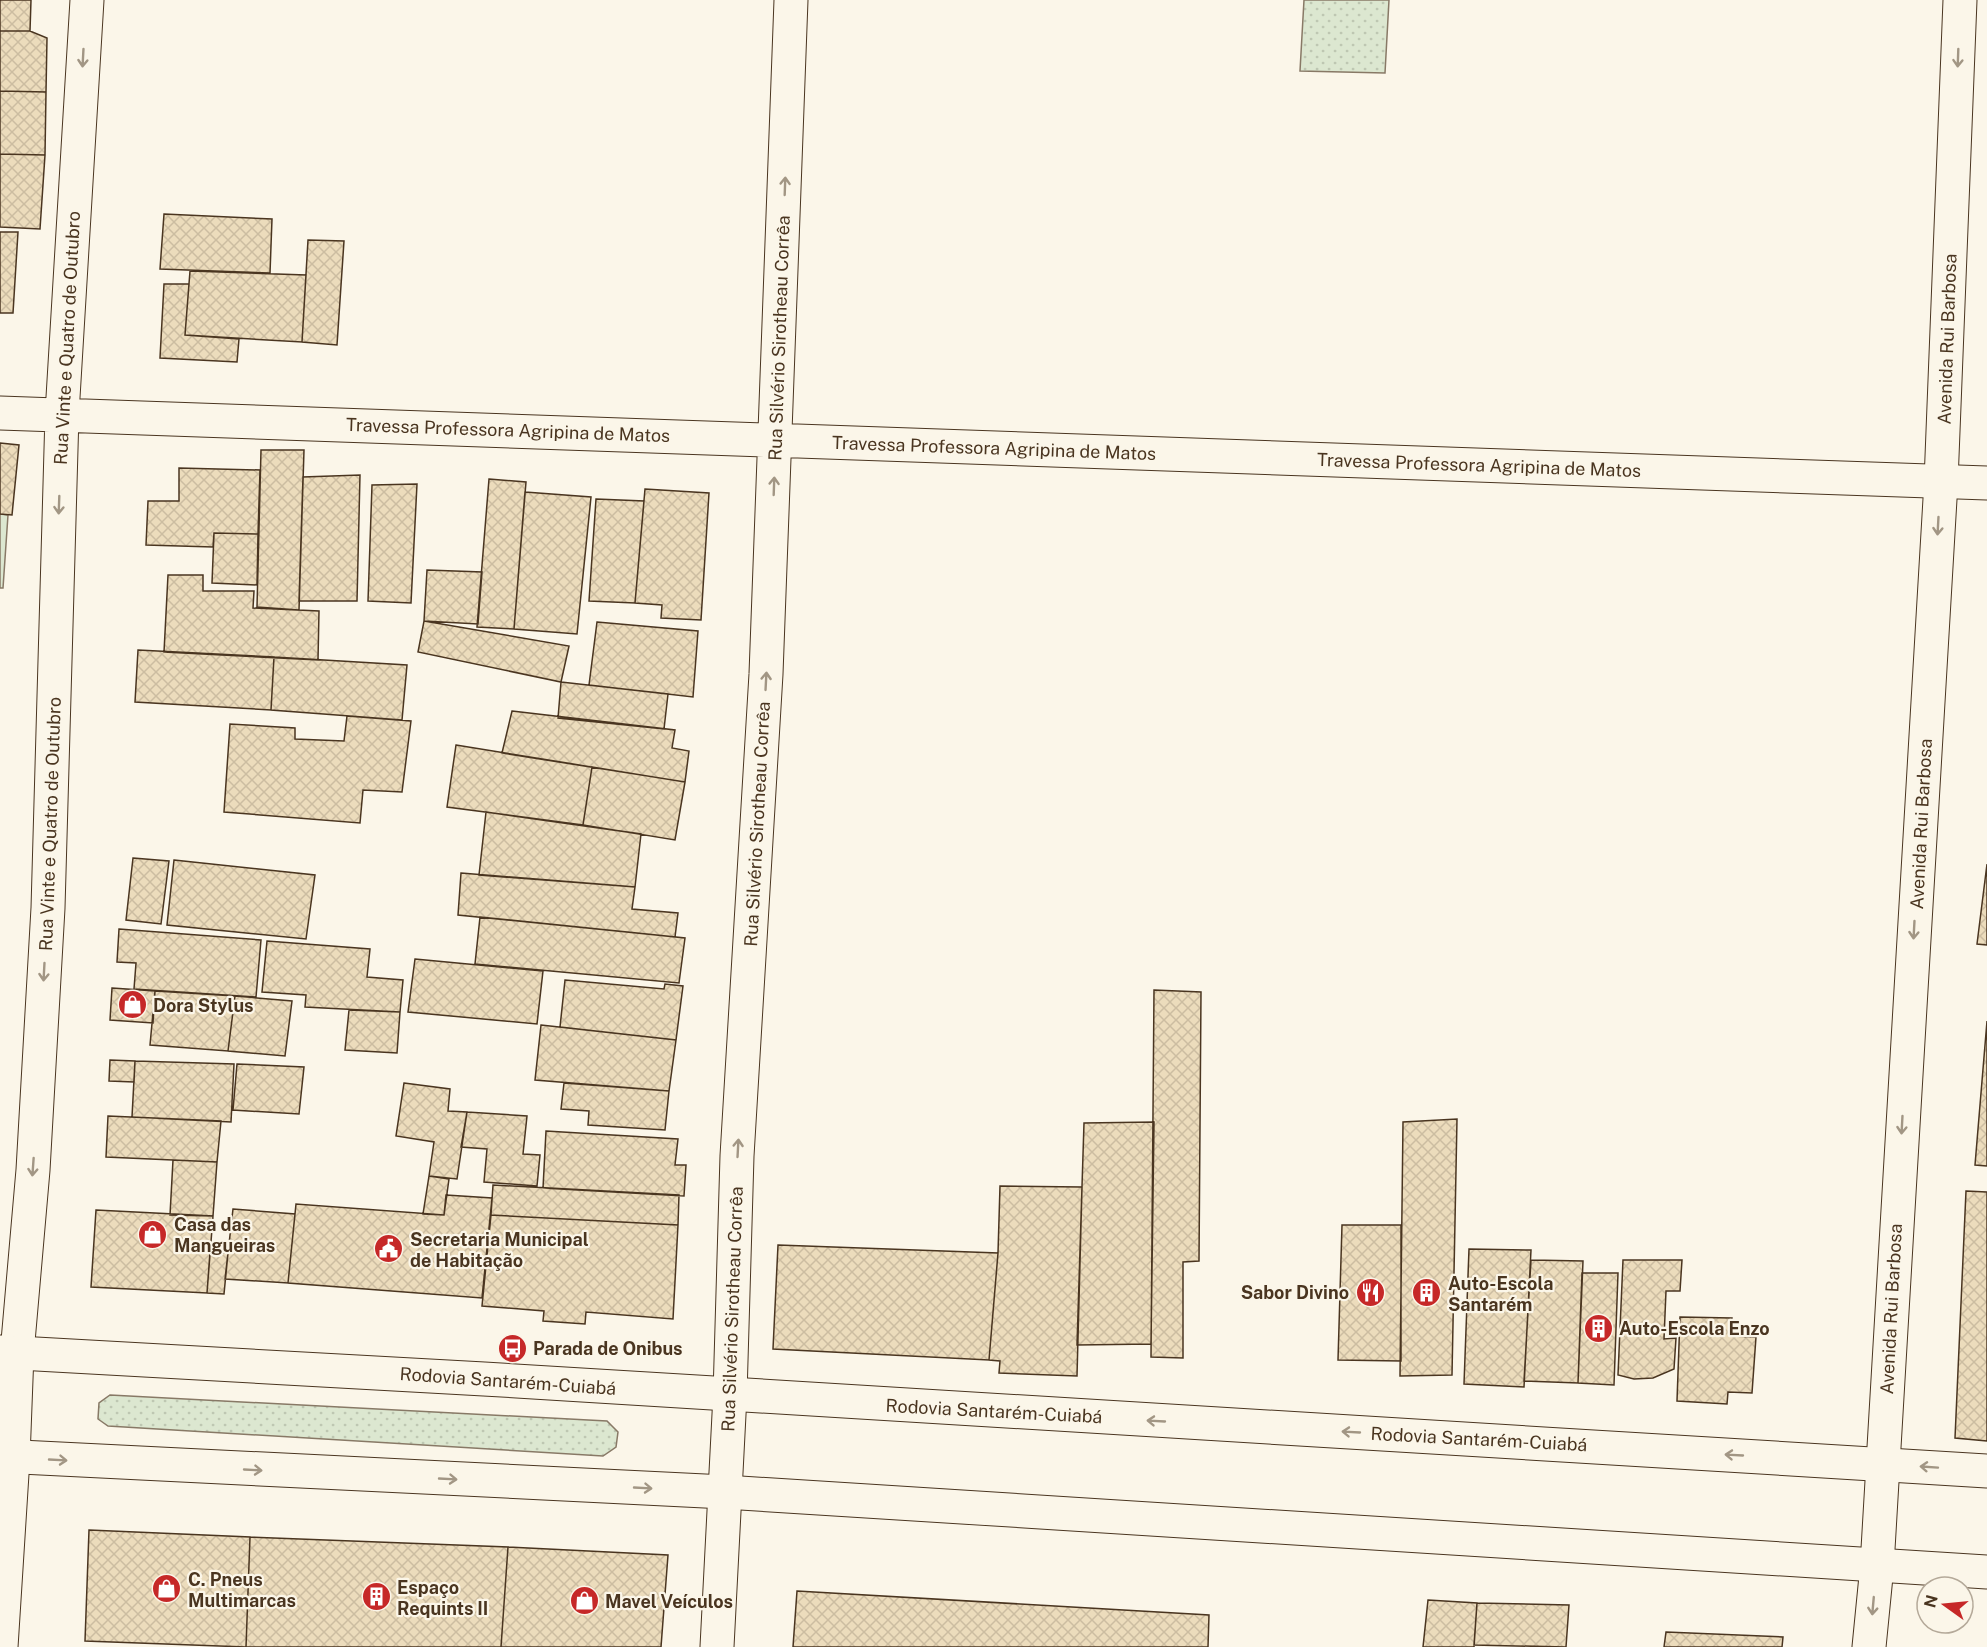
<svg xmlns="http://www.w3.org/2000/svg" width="1987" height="1647" font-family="'Public Sans',sans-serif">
  <defs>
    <pattern id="park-dots" width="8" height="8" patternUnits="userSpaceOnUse" patternTransform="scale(1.5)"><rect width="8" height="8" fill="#dce7d0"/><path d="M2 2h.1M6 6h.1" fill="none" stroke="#bec7b2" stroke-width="1.8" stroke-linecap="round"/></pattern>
    <pattern id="building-cross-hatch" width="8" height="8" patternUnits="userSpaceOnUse" patternTransform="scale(1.5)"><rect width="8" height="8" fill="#ecdcbc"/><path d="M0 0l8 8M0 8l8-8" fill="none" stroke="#ccbda1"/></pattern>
  </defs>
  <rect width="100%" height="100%" fill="#fbf6e9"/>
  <path fill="url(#park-dots)" stroke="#887966" stroke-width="1.5" d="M 1304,0 L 1389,0 L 1385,73 L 1300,71 Z
    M 110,1395 L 607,1421 L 618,1432 L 616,1447 L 603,1456 L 108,1426 L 98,1419 L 99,1403 Z"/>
  <path fill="#dce7d0" stroke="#887966" stroke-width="1.5" d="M 0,514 L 8,515 L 3,588 L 0,588 Z"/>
  <path fill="url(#building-cross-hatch)" stroke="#4a3520" stroke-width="1.5" d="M 0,0 L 31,0 L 30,31 L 0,31 Z
    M 0,31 L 30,31 L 47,38 L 46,92 L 0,91 Z
    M 0,91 L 46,92 L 45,155 L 0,154 Z
    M 0,154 L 45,155 L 40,229 L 0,227 Z
    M 164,214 L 272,219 L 270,273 L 160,269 Z
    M 0,232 L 18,232 L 13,313 L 0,313 Z
    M 308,240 L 344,241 L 337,345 L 302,342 Z
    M 190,271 L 306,275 L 302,342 L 185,335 Z
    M 164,284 L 189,284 L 185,335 L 239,339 L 237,362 L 160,358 Z
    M 0,443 L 19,445 L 12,515 L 0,514 Z
    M 261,450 L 304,450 L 299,610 L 257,607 Z
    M 179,468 L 260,470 L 258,534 L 214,533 L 213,547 L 146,545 L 148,501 L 179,501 Z
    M 360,475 L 357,601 L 299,601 L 303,477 Z
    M 489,479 L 526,482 L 514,629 L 477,627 Z
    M 417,484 L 411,603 L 368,601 L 372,485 Z
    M 645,489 L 709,493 L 701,620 L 661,618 L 662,605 L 635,603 Z
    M 525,492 L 591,497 L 577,634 L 514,629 Z
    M 596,499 L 644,501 L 635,603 L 589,601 Z
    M 214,533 L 258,534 L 257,585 L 212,583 Z
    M 427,570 L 482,572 L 478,624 L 424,621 Z
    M 168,575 L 203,575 L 203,591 L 254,591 L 253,608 L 319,611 L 318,660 L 164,652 Z
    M 424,621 L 569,646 L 561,682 L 418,652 Z
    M 597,622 L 698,631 L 693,697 L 589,685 Z
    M 138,650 L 274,657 L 271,710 L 135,702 Z
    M 274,657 L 407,665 L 402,720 L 271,710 Z
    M 561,682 L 668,694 L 664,729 L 558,718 Z
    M 512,711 L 675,730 L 672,748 L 689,751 L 685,782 L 502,753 Z
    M 347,716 L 411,721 L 402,792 L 363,790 L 360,823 L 224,812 L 230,724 L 295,728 L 295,739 L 344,741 Z
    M 456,745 L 592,767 L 583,825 L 447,807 Z
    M 592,767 L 685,782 L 675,840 L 583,825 Z
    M 486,812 L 641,834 L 635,887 L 479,875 Z
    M 133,858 L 169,861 L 161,924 L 126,920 Z
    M 174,860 L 315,875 L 306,939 L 167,925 Z
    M 1987,864 L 1987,945 L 1977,944 Z
    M 461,873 L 635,887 L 632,909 L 678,913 L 675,937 L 458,915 Z
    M 480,917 L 685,938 L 679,983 L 475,964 Z
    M 119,929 L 261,940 L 256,997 L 134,989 L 136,963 L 117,962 Z
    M 267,941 L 370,949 L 367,977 L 403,980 L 400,1012 L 305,1007 L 306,995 L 262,992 Z
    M 415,959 L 543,971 L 537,1024 L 408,1012 Z
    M 565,980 L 664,989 L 665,984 L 683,986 L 676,1040 L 560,1027 Z
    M 112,988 L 155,991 L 153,1023 L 110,1020 Z
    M 1154,990 L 1201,992 L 1199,1261 L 1183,1262 L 1183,1358 L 1151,1357 Z
    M 155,991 L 235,996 L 228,1051 L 150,1045 Z
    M 235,996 L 292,1001 L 285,1056 L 228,1051 Z
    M 349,1010 L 400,1012 L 397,1053 L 345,1050 Z
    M 1987,1021 L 1987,1166 L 1975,1165 Z
    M 541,1025 L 676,1040 L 669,1091 L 535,1080 Z
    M 110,1060 L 135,1061 L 134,1082 L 109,1081 Z
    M 135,1061 L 234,1064 L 231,1122 L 132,1117 Z
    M 237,1064 L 304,1067 L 299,1114 L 233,1110 Z
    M 404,1083 L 450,1089 L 448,1111 L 467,1112 L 457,1179 L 429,1176 L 434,1142 L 396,1136 Z
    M 564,1083 L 669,1091 L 665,1130 L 588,1125 L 589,1111 L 561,1109 Z
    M 467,1112 L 527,1116 L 523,1154 L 540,1155 L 537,1186 L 484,1182 L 487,1149 L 461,1147 Z
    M 108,1116 L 221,1121 L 217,1162 L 106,1157 Z
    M 1457,1119 L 1452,1375 L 1400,1376 L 1403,1122 Z
    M 1154,1122 L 1151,1344 L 1077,1345 L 1084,1123 Z
    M 546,1131 L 678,1139 L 675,1165 L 686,1165 L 684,1196 L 543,1188 Z
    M 173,1160 L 217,1162 L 213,1216 L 170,1215 Z
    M 429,1176 L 449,1179 L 444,1215 L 423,1214 Z
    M 493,1185 L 679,1195 L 678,1225 L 491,1215 Z
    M 1000,1186 L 1082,1187 L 1077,1376 L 999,1373 L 1000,1361 L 989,1360 L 998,1253 Z
    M 1966,1191 L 1987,1192 L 1987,1441 L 1955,1438 Z
    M 446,1195 L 492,1198 L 482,1298 L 288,1283 L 296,1204 L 444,1215 Z
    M 233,1209 L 295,1214 L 288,1283 L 225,1279 Z
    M 96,1210 L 213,1216 L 207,1293 L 91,1287 Z
    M 491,1215 L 678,1225 L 673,1319 L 586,1312 L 585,1324 L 543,1321 L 544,1311 L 482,1306 Z
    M 1342,1225 L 1401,1225 L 1401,1361 L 1338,1360 Z
    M 778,1245 L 998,1253 L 989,1360 L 773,1349 Z
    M 1469,1249 L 1531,1250 L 1524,1387 L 1464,1384 Z
    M 210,1252 L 228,1253 L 224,1294 L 207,1293 Z
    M 1531,1260 L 1583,1261 L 1578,1383 L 1524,1381 Z
    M 1623,1260 L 1682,1260 L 1680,1291 L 1666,1291 L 1664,1339 L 1676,1338 L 1674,1369 L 1653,1378 L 1634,1379 L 1618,1375 Z
    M 1582,1273 L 1618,1273 L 1614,1385 L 1578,1383 Z
    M 1680,1317 L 1732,1318 L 1731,1336 L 1756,1337 L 1752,1393 L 1728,1392 L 1727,1404 L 1677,1401 Z
    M 89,1530 L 250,1537 L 246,1647 L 85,1641 Z
    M 250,1537 L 508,1547 L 501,1647 L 246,1647 Z
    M 508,1547 L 668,1555 L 661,1647 L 501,1647 Z
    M 797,1591 L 1209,1615 L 1208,1647 L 793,1647 Z
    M 1428,1600 L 1477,1603 L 1474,1647 L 1423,1647 Z
    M 1477,1603 L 1569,1605 L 1566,1647 L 1474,1645 Z
    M 1666,1632 L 1783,1637 L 1782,1647 L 1664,1647 Z"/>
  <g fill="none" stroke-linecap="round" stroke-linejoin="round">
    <defs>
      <path id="street" d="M 0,413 L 1987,483
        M 1,1647 L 13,1458 L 17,1353 L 33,1170 L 48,908 L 62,414 L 87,0
        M 717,1647 L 730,1395 L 737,1156 L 766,674 L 791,0"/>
      <path id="secondary" d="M 1869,1647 L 1877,1566 L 1941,482 L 1960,0"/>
      <path id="highway" d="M 0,1352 L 484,1379 L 1987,1471
        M 0,1456 L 725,1492 L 1987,1572"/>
    </defs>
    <use href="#street" stroke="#4a3520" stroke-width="35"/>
    <use href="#secondary" stroke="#4a3520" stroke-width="35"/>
    <use href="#highway" stroke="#4a3520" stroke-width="35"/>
    <use href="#street" stroke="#fbf6e9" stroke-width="33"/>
    <use href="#secondary" stroke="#fbf6e9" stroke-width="33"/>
    <use href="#highway" stroke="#fbf6e9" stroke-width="33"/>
  </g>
  <defs><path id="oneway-shaft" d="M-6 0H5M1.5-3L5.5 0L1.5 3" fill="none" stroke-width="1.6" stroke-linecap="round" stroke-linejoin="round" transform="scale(1.5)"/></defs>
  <g stroke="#a29684">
    <use href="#oneway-shaft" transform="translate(83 58) rotate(93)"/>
    <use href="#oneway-shaft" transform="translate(1958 58) rotate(92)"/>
    <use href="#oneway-shaft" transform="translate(785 186) rotate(-88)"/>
    <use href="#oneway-shaft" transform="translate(774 486) rotate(-88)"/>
    <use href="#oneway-shaft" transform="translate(59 505) rotate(92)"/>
    <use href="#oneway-shaft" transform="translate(1938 526) rotate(93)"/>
    <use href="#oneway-shaft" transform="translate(766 681) rotate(-87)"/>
    <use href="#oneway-shaft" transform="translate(1914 930) rotate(93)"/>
    <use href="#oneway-shaft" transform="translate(44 972) rotate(93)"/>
    <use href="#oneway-shaft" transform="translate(1902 1125) rotate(93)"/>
    <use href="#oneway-shaft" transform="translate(738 1148) rotate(-87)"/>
    <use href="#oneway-shaft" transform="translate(33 1167) rotate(94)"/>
    <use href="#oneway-shaft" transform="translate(1156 1421) rotate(-177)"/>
    <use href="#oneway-shaft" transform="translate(1351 1432) rotate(-177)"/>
    <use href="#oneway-shaft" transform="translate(1734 1455) rotate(-177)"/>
    <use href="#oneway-shaft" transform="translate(58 1460) rotate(3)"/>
    <use href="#oneway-shaft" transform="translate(1929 1467) rotate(-176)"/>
    <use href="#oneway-shaft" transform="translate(253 1470) rotate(3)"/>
    <use href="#oneway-shaft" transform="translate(448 1479) rotate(3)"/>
    <use href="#oneway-shaft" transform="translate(643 1488) rotate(3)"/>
    <use href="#oneway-shaft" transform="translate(1873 1606) rotate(95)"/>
  </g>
  <defs>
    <symbol id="shop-disc" viewBox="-11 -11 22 22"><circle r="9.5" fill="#c62828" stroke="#fbf6e9"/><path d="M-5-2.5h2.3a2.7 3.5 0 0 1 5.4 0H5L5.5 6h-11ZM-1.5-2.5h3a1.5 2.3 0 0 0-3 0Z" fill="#fff"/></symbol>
    <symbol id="civic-disc" viewBox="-11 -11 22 22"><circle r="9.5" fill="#c62828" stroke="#fbf6e9"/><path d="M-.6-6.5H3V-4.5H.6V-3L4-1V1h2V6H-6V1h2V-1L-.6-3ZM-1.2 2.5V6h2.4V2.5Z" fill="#fff"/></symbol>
    <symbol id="restaurant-disc" viewBox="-11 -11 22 22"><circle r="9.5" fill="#c62828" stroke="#fbf6e9"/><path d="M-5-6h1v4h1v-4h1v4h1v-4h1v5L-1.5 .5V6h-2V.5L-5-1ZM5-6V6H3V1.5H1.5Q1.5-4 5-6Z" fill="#fff"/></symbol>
    <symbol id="building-disc" viewBox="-11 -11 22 22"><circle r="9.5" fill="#c62828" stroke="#fbf6e9"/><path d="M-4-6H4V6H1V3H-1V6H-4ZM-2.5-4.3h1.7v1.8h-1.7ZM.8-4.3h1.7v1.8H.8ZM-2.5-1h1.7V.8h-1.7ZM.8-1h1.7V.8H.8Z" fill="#fff"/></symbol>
    <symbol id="bus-disc" viewBox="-11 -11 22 22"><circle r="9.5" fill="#c62828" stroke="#fbf6e9"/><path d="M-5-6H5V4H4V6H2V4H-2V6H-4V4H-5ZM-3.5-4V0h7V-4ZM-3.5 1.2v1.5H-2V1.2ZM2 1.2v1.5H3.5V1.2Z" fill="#fff"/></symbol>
  </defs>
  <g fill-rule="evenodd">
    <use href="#shop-disc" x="116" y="988" width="33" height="33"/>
    <use href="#shop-disc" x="136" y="1218" width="33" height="33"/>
    <use href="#civic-disc" x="372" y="1232" width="33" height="33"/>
    <use href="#restaurant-disc" x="1354" y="1276" width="33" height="33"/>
    <use href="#building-disc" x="1410" y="1276" width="33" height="33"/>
    <use href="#building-disc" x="1582" y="1312" width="33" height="33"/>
    <use href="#bus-disc" x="496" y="1332" width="33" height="33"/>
    <use href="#shop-disc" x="150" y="1572" width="33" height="33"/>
    <use href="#building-disc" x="360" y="1580" width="33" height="33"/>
    <use href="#shop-disc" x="568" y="1584" width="33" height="33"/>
  </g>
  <g text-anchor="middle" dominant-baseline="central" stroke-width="4.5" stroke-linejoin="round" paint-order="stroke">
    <g font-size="18" fill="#4a3520" stroke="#fbf6e9">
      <text transform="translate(67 338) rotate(-87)">Rua Vinte e Quatro de Outubro</text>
      <text transform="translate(779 338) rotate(-88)">Rua Silvério Sirotheau Corrêa</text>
      <text transform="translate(1947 339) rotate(-88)">Avenida Rui Barbosa</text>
      <text transform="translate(508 430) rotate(2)">Travessa Professora Agripina de Matos</text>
      <text transform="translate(994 448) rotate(2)">Travessa Professora Agripina de Matos</text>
      <text transform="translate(1479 465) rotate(2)">Travessa Professora Agripina de Matos</text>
      <text transform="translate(50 824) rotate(-88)">Rua Vinte e Quatro de Outubro</text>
      <text transform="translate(757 824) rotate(-87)">Rua Silvério Sirotheau Corrêa</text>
      <text transform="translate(1921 824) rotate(-87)">Avenida Rui Barbosa</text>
      <text transform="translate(732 1309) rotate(-88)">Rua Silvério Sirotheau Corrêa</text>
      <text transform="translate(1891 1309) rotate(-87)">Avenida Rui Barbosa</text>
      <text transform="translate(508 1381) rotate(4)">Rodovia Santarém-Cuiabá</text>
      <text transform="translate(994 1411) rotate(3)">Rodovia Santarém-Cuiabá</text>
      <text transform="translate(1479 1439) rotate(3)">Rodovia Santarém-Cuiabá</text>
    </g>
    <g font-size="18" font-weight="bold" fill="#4a3520" stroke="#fbf6e9" text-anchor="start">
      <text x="153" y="1005">Dora Stylus</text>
      <text x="174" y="1224">Casa das<tspan x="174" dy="21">Mangueiras</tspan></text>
      <text x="410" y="1239">Secretaria Municipal<tspan x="410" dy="21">de Habitação</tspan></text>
      <text x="1448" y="1283">Auto-Escola<tspan x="1448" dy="21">Santarém</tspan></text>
      <text x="1349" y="1292" text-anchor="end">Sabor Divino</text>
      <text x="1619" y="1328">Auto-Escola Enzo</text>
      <text x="533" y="1348">Parada de Onibus</text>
      <text x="188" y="1579">C. Pneus<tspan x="188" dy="21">Multimarcas</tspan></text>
      <text x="397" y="1587">Espaço<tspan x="397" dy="21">Requints II</tspan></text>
      <text x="605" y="1601">Mavel Veículos</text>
    </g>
  </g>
  <g transform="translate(1945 1605) rotate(285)"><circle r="28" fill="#fbf6e9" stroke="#b4a999" stroke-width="1.5"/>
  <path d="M0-4.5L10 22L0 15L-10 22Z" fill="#c62828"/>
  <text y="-9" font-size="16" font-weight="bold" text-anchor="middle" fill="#4a3520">N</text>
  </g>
</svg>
